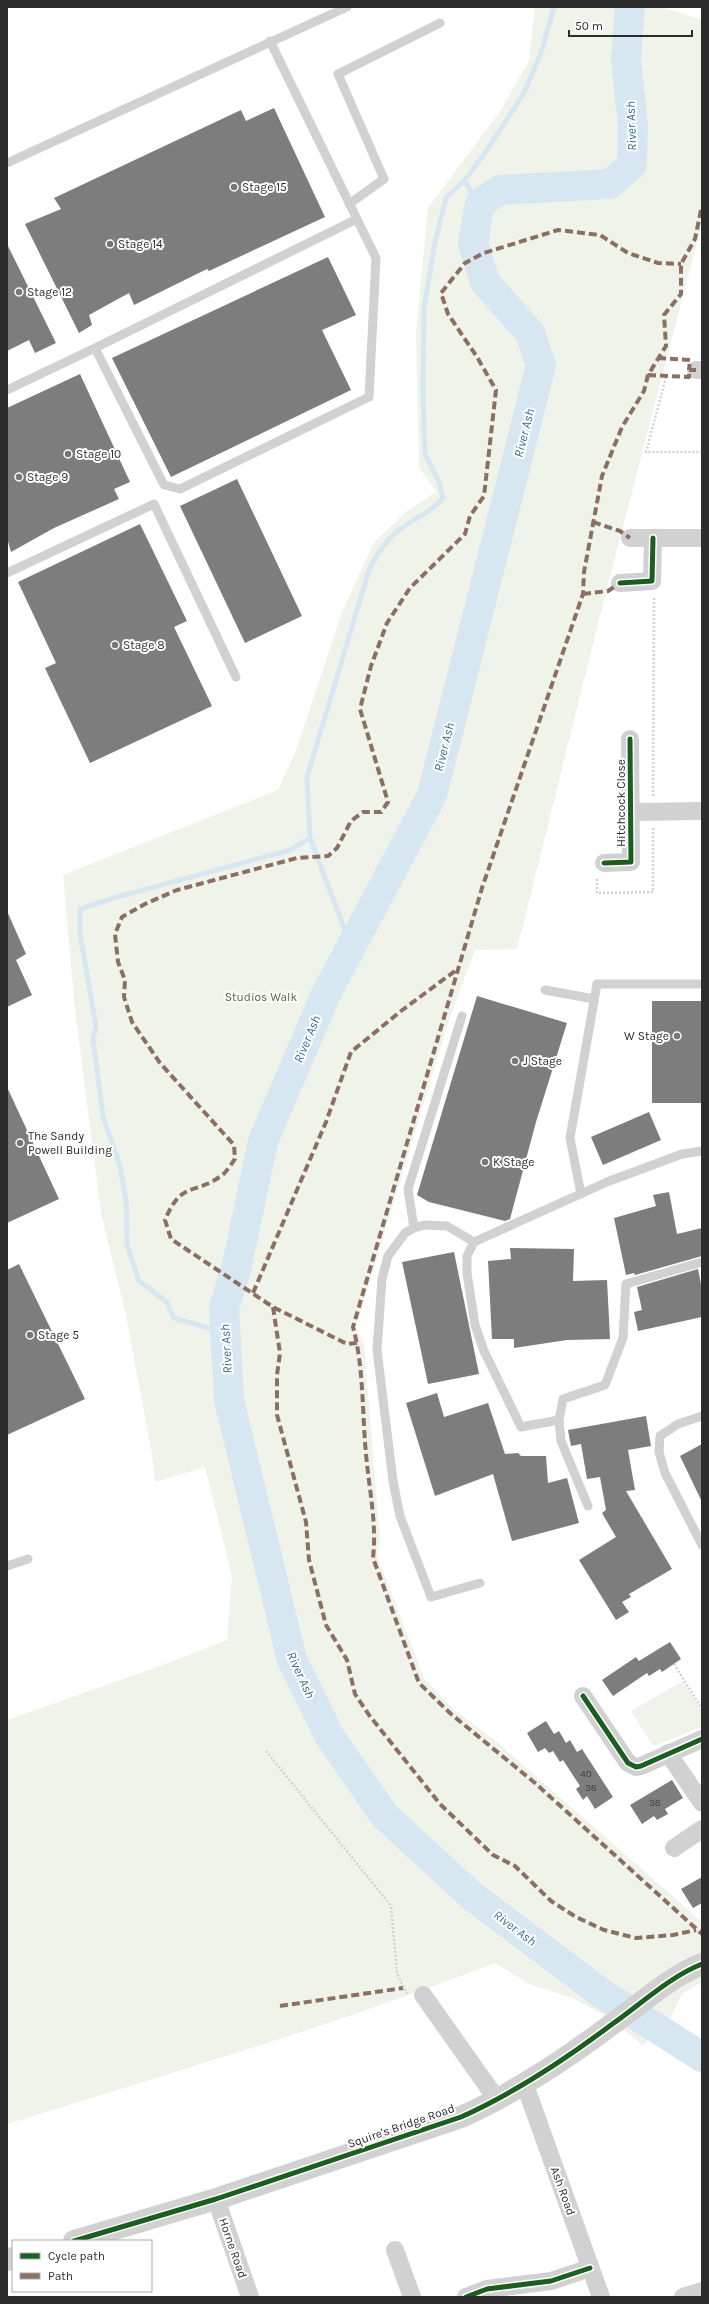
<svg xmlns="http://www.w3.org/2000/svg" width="709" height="2304" font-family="Karla,sans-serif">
  <rect width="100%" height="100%" fill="#fff"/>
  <path fill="#f0f3ea" d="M 535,7 L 662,7 L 702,20 L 702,223 L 607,588 L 517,949 L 475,950 L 449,1020 L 356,1327 L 364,1345 L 380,1539 L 377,1556 L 424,1678 L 452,1708 L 497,1742 L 702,1922 L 702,1982 L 682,1994 L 668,2023 L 643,2045 L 606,2016 L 572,1998 L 529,1984 L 495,1963 C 335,2025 171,2073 7,2124 L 7,1720 L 160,1666 L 227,1640 L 232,1576 L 205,1467 L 155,1482 L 152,1454 L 126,1315 L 101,1213 L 75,1010 L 63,875 L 278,790 L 296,750 L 342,612 L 374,542 L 406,512 L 436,492 L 419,467 L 416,333 L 428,208 L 499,113 L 529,61 Z
    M 683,1681 L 702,1711 L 702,1727 L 653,1746 L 631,1711 Z"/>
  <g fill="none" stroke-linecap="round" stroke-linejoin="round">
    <path stroke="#d6e7f1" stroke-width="5" d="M 464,181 L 480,203
      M 351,946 L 310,838 L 307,777 L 369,570 C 378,552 388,537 406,525 C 420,516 431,512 443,498 L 439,482 L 425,454 L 423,393 L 424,309 L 435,242 L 446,198 L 464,181 L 485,153 L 524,93 L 541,53 L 554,7
      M 225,1333 L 174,1318 L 167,1302 L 139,1281 L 127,1244 L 126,1201 L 120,1166 L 103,1116 L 93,1039 L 96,1026 L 80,934 L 80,909 L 117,897 L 290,850 L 310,838"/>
    <path stroke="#d6e7f1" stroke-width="30" d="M 630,7 L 626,58 L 633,127 L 632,165 L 610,184 L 500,190 L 480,203 L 473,244 L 485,282 L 530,333 L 541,365 L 432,795 L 326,994 L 263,1141 L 236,1270 L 224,1307 L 229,1400 L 292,1660 L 330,1737 L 385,1816 L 472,1896 L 601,1993 L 702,2057"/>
  </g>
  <path fill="#7d7d7d" d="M 274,108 L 325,217 L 209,271 L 207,269 L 134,305 L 129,293 L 89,315 L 92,325 L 79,333 L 25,224 L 61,209 L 54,198 L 241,110 L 246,121 Z
    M 7,244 L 56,343 L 35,353 L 29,340 L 7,351 Z
    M 328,257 L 356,315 L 322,330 L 351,390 L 171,477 L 112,358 Z
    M 80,374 L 130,482 L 114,489 L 119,499 L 54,528 L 11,552 L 7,538 L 7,408 Z
    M 237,479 L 302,616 L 245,643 L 180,506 Z
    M 140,524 L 187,621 L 174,627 L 212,706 L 90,763 L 45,668 L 56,663 L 18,582 Z
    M 7,911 L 26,954 L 16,960 L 32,995 L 7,1007 Z
    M 477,996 L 567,1023 L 536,1122 L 510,1219 L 505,1221 L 429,1202 L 417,1195 Z
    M 652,1001 L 702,1001 L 702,1103 L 652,1103 Z
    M 7,1087 L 59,1199 L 7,1223 Z
    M 649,1112 L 661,1140 L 603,1165 L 591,1137 Z
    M 669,1192 L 677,1234 L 702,1228 L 702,1256 L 635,1275 L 634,1273 L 626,1275 L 614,1218 L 656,1206 L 653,1195 Z
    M 510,1248 L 574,1249 L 573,1281 L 607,1280 L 610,1339 L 567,1340 L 514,1348 L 514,1339 L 492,1339 L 488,1261 L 511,1259 Z
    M 454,1252 L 479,1374 L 428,1384 L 402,1262 Z
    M 19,1264 L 85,1399 L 7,1435 L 7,1270 Z
    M 698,1269 L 702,1289 L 702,1317 L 638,1331 L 634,1312 L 642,1310 L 637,1287 Z
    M 437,1393 L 444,1417 L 488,1403 L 505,1454 L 518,1453 L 521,1456 L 546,1456 L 548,1483 L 567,1478 L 579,1523 L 512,1541 L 493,1474 L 435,1496 L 406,1403 Z
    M 646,1416 L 651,1446 L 628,1450 L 635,1490 L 626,1491 L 672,1569 L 629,1594 L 631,1597 L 622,1602 L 629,1612 L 616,1620 L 579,1560 L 616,1537 L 602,1513 L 606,1510 L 600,1477 L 587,1479 L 581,1444 L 571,1446 L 568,1430 Z
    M 702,1444 L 702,1502 L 680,1456 Z
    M 670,1642 L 681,1659 L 662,1672 L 660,1669 L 649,1676 L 647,1673 L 613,1696 L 602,1680 L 636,1657 L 639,1661 Z
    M 546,1721 L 554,1734 L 559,1731 L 566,1743 L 570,1740 L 577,1752 L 582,1749 L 613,1797 L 595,1809 L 587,1796 L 583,1800 L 576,1789 L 580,1786 L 563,1760 L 560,1762 L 553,1751 L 549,1753 L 545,1748 L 538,1752 L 527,1733 Z
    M 672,1780 L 683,1798 L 665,1809 L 668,1814 L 657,1820 L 654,1816 L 642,1824 L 630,1805 Z
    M 702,1877 L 702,1903 L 693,1908 L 681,1889 Z"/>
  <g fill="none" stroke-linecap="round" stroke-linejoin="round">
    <path stroke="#d1d1d1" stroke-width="2.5" stroke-dasharray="2 2" stroke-linecap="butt" d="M 666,377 L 646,452 L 702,452
      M 653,796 L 654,597
      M 597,879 L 597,893 L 653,892 L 653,827
      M 674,1664 L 702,1709
      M 266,1751 L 391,1906 L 397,1973 L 407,1994"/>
    <path stroke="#d1d1d1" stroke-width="9" d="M 7,163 L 347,7
      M 349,204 L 384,179 L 338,74 L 440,23
      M 95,348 L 164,485 L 180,489 L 369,397 L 376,258 L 270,41
      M 7,390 L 95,348 L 357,219
      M 7,573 L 154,504 L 236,677
      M 545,990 L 594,999
      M 702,1151 L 682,1154 L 607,1182 L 474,1242 L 467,1256 L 467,1273 L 475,1325 L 484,1351 L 521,1427 L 559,1420 L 563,1399 L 605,1385 L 623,1338 L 626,1284 L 702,1262
      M 581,1194 L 570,1138 L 597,984 L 702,984
      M 414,1228 L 408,1189 L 462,1016
      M 474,1242 L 447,1226 L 424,1225 L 414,1228 L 405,1233 L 388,1256 L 382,1279 L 377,1350 L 393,1481 L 400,1516 L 431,1597 L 480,1583
      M 702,1416 L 678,1424 L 660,1436 L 659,1452 L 665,1473 L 702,1545
      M 559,1420 L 561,1441 L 588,1506
      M 7,1566 L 28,1559"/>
    <path stroke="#d1d1d1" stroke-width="18" d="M 696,370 L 702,370
      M 630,538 L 702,538
      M 620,583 L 652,581 L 653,538
      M 631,812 L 702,811
      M 604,863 L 631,862 L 630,739
      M 583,1696 L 628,1763 L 636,1767 L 641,1766 L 702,1739
      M 668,1753 L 702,1803
      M 674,1848 L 702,1829
      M 423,1995 L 498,2101
      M 525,2085 L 601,2297
      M 216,2199 L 250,2297
      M 395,2250 L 412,2297
      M 466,2297 L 487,2289 L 551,2281 L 590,2268
      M 683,2297 L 702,2291"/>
    <path stroke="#d1d1d1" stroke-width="22" d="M 74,2241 L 216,2199 L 461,2117 C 515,2093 563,2061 611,2025 C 640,2005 669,1977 702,1964
      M 7,2260 L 13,2258"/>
    <path stroke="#8d6e63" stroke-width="4" stroke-dasharray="8 4" stroke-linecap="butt" d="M 701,210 L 695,239 L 681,264 L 681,294 L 664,315 L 666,346 L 648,375 L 644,391 L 622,427 L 602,476 L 584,572 L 583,594 L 482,888 L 353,1327 C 364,1368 362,1412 366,1454 C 369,1489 377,1523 373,1558 L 419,1683 L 451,1714 L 535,1783 L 702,1934
      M 658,358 L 690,360 L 689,370
      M 648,375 L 689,377 L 689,370 L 696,370
      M 593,522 L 620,531 L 630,538
      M 583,594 L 608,591 L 620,583
      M 253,1293 L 326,1122 L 351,1052 L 401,1011 L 459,968
      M 273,1307 L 280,1353 L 277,1375 L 277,1415 L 306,1522 L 309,1560 L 326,1625 L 347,1660 L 355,1694 L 369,1715 L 440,1804 L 493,1855 L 515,1866 L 551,1901 L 576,1917 L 604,1930 L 636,1938 L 673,1935 L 696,1930
      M 357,1343 L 347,1344 L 273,1307 L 171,1239 L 165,1220 C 182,1180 193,1196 221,1176 C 227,1172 231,1164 235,1159 L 234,1145 L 160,1063 L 132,1022 L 124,997 L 125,980 L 118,962 L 115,934 L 122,917 L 145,904 L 177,890 L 297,858 L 328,856 L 337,848 L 351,821 L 363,812 L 381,812 L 388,802 L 360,709 L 371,666 L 387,623 L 410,588 L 465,534 L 470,516 L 484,496 L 496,390 L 477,357 L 448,314 L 441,293 L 465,263 L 484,253 L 558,230 L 600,235 L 628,253 L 658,263 L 681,264
      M 280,2006 L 403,1988"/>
    <defs>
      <path id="cycleway" d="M 620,583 L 652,581 L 653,538
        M 604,863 L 631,862 L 630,739
        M 583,1696 L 628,1763 L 636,1767 L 641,1766 L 702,1739
        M 74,2241 L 216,2199 L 461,2117 C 515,2093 563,2061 611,2025 C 640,2005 669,1977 702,1964
        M 466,2297 L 487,2289 L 551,2281 L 590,2268"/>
    </defs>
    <use href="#cycleway" stroke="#fff" stroke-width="8"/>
    <use href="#cycleway" stroke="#1b5e20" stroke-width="5"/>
  </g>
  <g fill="#767676" stroke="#fff" stroke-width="1.5">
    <circle cx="234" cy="187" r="4"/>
    <circle cx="110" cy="244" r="4"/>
    <circle cx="19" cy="292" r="4"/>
    <circle cx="68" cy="454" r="4"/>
    <circle cx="19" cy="477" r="4"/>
    <circle cx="115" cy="645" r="4"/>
    <circle cx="677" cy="1036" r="4"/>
    <circle cx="515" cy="1061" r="4"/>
    <circle cx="20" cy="1143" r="4"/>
    <circle cx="485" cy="1162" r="4"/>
    <circle cx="30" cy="1335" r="4"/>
  </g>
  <g text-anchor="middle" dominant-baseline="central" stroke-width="4" stroke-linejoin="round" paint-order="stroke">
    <g font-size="10" fill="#404040">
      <text x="586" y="1774">40</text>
      <text x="591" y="1788">38</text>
      <text x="655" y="1803">38</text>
    </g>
    <g font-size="12" fill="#2c2c2c" stroke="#fff" text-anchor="start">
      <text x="242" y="187">Stage 15</text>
      <text x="118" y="244">Stage 14</text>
      <text x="27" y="292">Stage 12</text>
      <text x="76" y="454">Stage 10</text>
      <text x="27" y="477">Stage 9</text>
      <text x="123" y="645">Stage 8</text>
      <text x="669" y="1036" text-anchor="end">W Stage</text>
      <text x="523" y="1061">J Stage</text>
      <text x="28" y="1136">The Sandy<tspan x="28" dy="14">Powell Building</tspan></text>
      <text x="493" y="1162">K Stage</text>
      <text x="38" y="1335">Stage 5</text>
    </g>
    <g font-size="12" fill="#2c2c2c" stroke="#fff">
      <text transform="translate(621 803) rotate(-90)">Hitchcock Close</text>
      <text transform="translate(401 2126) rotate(-19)">Squire's Bridge Road</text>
      <text transform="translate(563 2191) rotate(70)">Ash Road</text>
      <text transform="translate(233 2248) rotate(71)">Horne Road</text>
    </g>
    <g font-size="12" fill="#50683a" stroke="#fff">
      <text x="261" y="997">Studios Walk</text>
    </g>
    <g font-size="13" font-style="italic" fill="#3a6f8e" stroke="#fff">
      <text transform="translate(631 126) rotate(-92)">River Ash</text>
      <text transform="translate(524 433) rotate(-76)">River Ash</text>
      <text transform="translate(444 747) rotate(-76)">River Ash</text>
      <text transform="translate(307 1039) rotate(-67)">River Ash</text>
      <text transform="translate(226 1349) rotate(-93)">River Ash</text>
      <text transform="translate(301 1675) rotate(66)">River Ash</text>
      <text transform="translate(515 1928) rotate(37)">River Ash</text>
    </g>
  </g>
  <rect width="709" height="2304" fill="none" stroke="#2c2c2c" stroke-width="16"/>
  <rect x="12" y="2240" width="140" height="52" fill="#ffffff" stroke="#ababab"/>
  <rect x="20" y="2253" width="20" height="6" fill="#1b5e20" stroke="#ababab"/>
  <text x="48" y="2260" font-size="12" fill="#2c2c2c">Cycle path</text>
  <rect x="20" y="2273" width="20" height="6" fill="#8d6e63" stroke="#ababab"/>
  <text x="48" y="2280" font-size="12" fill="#2c2c2c">Path</text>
  <path d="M569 30v6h123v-6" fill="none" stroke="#2c2c2c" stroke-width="2"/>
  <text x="575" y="30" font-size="12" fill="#2c2c2c" stroke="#ffffff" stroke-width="3" paint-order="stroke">50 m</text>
</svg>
